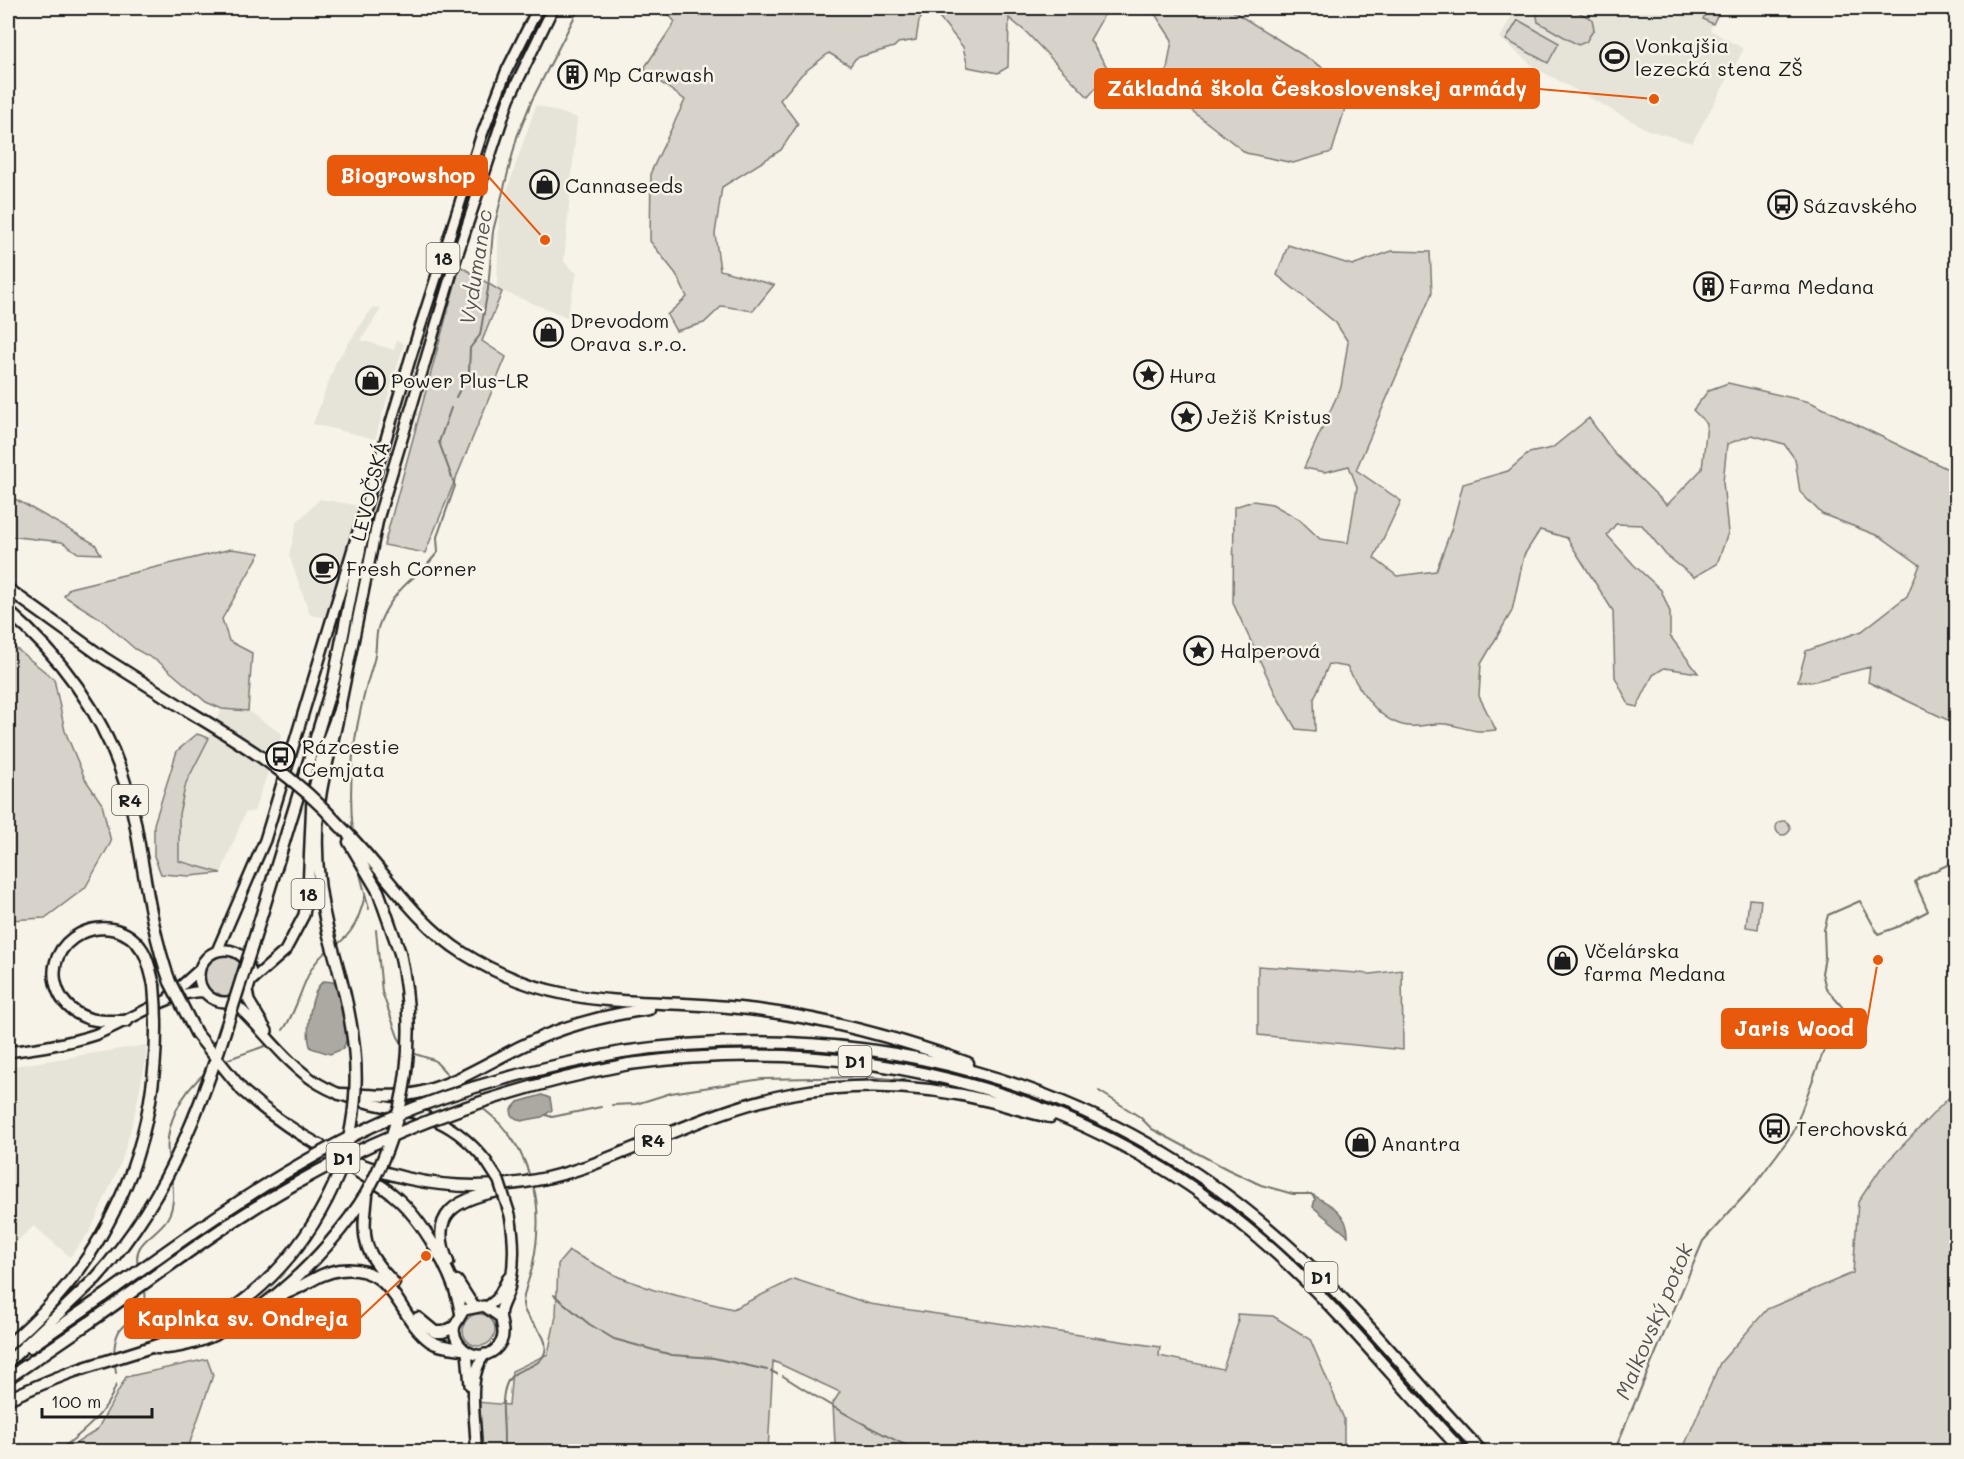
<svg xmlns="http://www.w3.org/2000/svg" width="1964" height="1459" font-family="Mali,sans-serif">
  <rect width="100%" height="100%" fill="#f7f3e8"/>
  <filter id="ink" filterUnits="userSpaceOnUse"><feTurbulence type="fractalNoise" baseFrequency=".0167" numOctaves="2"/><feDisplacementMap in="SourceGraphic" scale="12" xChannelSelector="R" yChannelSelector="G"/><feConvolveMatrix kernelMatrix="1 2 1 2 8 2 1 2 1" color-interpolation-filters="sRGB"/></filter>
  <g filter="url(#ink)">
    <path fill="#e6e3d9" d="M 1516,8 L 1721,8 L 1710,30 L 1744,49 L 1692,143 L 1648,130 L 1534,67 L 1500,38 Z
      M 536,105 L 577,118 L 564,262 L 577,273 L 567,317 L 497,289 L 499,214 Z
      M 373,307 L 381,309 L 361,340 L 394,350 L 397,340 L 404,344 L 375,439 L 313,424 L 336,362 Z
      M 320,499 L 361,506 L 328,618 L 310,615 L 289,555 L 297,522 Z
      M 222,709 L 248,711 L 282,734 L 254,811 L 245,813 L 221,873 L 179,861 L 179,815 L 186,783 Z
      M 146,1045 L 146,1059 L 134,1117 L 122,1160 L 90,1231 L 70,1257 L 34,1226 L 8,1249 L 8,1067 Z"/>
    <path fill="#d7d3cb" stroke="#7a7874" stroke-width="1.5" d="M 663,8 L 918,8 L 925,12 L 919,21 L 916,40 L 898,43 L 894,47 L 856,58 L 850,66 L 829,53 L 802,74 L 780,100 L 798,124 L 781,150 L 722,187 L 715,234 L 720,270 L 774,285 L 753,311 L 722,306 L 704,323 L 676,331 L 667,315 L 687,297 L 676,274 L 650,241 L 651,172 L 685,100 L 646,72 L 645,67 L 675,22 Z
      M 940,8 L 1228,8 L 1341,79 L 1347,101 L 1332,152 L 1293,163 L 1246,153 L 1191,110 L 1165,81 L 1172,40 L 1155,14 L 1107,10 L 1090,40 L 1110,72 L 1088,97 L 1026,32 L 1009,18 L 1008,67 L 998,73 L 968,67 L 963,47 L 936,13 Z
      M 1541,8 L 1570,8 L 1592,19 L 1594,29 L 1586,42 L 1578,45 L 1538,22 L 1537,16 Z
      M 1709,8 L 1721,8 L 1713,24 L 1703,19 Z
      M 1518,20 L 1559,43 L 1548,63 L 1506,40 Z
      M 1288,245 L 1352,265 L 1392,251 L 1430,252 L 1432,293 L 1356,470 L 1401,501 L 1374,558 L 1397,576 L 1436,571 L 1451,530 L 1463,484 L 1508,471 L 1529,453 L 1552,448 L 1589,418 L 1614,453 L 1667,505 L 1702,469 L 1707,424 L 1693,410 L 1709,390 L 1728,383 L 1810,402 L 1956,473 L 1956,724 L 1868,682 L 1870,667 L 1811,682 L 1798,681 L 1806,651 L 1862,631 L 1907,596 L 1920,565 L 1881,537 L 1822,514 L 1800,492 L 1795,459 L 1784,444 L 1752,435 L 1727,444 L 1723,482 L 1728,533 L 1717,564 L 1694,577 L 1666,555 L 1642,525 L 1616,524 L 1607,535 L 1634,565 L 1661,590 L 1670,612 L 1670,636 L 1698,673 L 1664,668 L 1653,675 L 1637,707 L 1629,705 L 1615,677 L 1613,611 L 1567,538 L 1540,530 L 1524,555 L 1512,611 L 1481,664 L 1479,696 L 1496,730 C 1470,733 1469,728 1446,724 C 1434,722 1421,728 1408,726 C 1378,722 1361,691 1347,667 L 1329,664 L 1314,699 L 1315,731 L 1296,729 L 1276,695 L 1233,603 L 1234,507 L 1253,501 L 1272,504 L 1299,519 L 1320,539 L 1348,543 L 1357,487 L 1349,466 L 1325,472 L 1304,468 L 1341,387 L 1348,342 L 1336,323 L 1277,275 Z
      M 460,266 L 502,292 L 482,341 L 506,357 L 425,553 L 384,545 Z
      M 8,495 L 95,544 L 101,554 L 78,553 L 62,542 L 8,536 Z
      M 231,549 L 260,553 L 222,619 L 229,641 L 252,653 L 248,711 L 222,709 L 206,702 L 159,662 L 135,649 L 101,619 L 64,596 L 70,588 Z
      M 8,642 L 54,679 L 65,731 L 85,779 L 102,804 L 111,842 L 85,888 L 45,918 L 8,920 Z
      M 197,734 L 209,738 L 186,783 L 179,814 L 179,861 L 221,873 L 190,876 L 161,874 L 154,856 L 154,824 L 177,751 Z
      M1776 828a7 7 0 1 1 14 0a7 7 0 1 1-14 0Z
      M 1749,899 L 1761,900 L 1758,929 L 1746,927 Z
      M 229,956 L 239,961 L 240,966 L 232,995 L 224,997 L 218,993 L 213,994 L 206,985 L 205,972 L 208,968 L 207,966 L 216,957 Z
      M 1258,966 L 1371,974 L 1402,970 L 1403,1050 L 1258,1035 Z
      M 1956,1090 L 1956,1451 L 1682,1451 L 1720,1363 L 1767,1309 L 1853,1273 L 1858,1202 L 1881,1168 Z
      M 569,1251 L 619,1277 L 654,1290 L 733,1309 L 794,1279 L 870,1304 L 1160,1347 L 1159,1356 L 1223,1369 L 1238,1323 L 1237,1314 L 1273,1316 L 1310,1339 L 1344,1419 L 1344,1451 L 856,1451 L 835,1444 L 833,1403 L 840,1392 L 773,1361 L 768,1451 L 470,1452 L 477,1402 L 509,1405 L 512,1371 L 548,1354 L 556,1316 L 558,1264 Z
      M463 1330a16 16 0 1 1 32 0a16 16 0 1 1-32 0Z
      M 207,1359 L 213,1375 L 187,1451 L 64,1451 L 97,1430 L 126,1377 Z"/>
    <path fill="#aca9a2" stroke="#72716c" stroke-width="1.5" d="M 324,981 L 333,982 L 338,988 L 348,1036 L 343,1049 L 330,1054 L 311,1048 C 304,1035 311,989 324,981 Z
      M 542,1095 L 550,1098 L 552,1110 L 542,1117 L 521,1121 L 512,1116 L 511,1110 L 518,1102 Z
      M 1311,1194 C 1326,1202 1349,1212 1348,1236 L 1313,1207 L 1315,1199 Z"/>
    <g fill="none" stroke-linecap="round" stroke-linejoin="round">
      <path stroke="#72716c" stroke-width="2" d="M 456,397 L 469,372 L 470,348 L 480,335 L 488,289 L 493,231 L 517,137 L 532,100 L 579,8
        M 421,572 L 438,552 L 437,537 L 455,486 L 439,442 L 451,408
        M 353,833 C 347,770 355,721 374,660 C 377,650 375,639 378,628 C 384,608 399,589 415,576
        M 358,866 L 369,909
        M 376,930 L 382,992 L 398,1037 L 403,1045
        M 335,946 C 354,933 359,918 365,896
        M 283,1030 C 302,1005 302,967 330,949
        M 412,1053 L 434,1060 L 451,1078
        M 223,1061 L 265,1046
        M 1099,1091 L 1140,1117 L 1152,1129 L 1227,1169 L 1261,1185 L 1293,1194 L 1311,1194
        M 612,1105 L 636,1104 L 671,1093 L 762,1079 L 869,1077 L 904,1080
        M 481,1107 C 505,1125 522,1148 530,1177
        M 546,1115 L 552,1117 L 601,1107
        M 169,1162 C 162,1126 181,1093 208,1070
        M 138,1265 C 132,1242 156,1236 167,1219 C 175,1207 174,1191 171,1177
        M 554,1295 L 589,1324 L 614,1339 L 672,1355 L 714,1358 L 767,1370
        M 114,1355 C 115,1321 128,1326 146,1307 L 145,1288
        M 115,1364 L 116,1373
        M 771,1371 L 777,1374
        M 783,1376 C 828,1405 873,1431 921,1452
        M 57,1452 C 81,1434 107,1414 116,1385
        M 503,1452 C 507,1430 498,1403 507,1383 C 515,1365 539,1371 545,1352 C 550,1332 524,1322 523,1304 C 523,1291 531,1276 533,1263 C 538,1240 540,1208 533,1185
        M 1614,1452 L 1703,1241 L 1755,1184 L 1793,1133 L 1827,1042 L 1843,1008 L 1826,988 L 1822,973 L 1825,957 L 1824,930 L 1828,915 L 1860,901 L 1878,934 L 1900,926 L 1928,911 L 1915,882 L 1919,878 L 1956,861"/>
      <defs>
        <path id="major" d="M199 976a26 26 0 1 1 52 0a26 26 0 1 1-52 0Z
          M 217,951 L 265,840 L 411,356 L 481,137 L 506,72 L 538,8
          M 251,981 L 285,951 L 304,915 L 308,890 L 312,797 L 322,754 L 340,706 L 378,519 L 454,265 L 509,99 L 553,8
          M 247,990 L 249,1001 L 267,1031
          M 170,996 L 199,970
          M 232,1001 C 262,1027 285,1064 319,1084 C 381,1120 433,1094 486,1161
          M 8,1052 C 37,1048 66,1044 94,1035 C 123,1025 176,988 204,992
          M 487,1307 L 497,1299 L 508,1278
          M 500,1317 L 484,1306 L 464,1310 L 454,1327 C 453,1352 487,1368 501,1342 C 507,1330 498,1321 501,1310 C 503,1302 509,1294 510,1284 C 515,1262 514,1237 510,1215
          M 467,1352 L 470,1385
          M 476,1452 C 477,1421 465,1379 485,1354"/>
        <path id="highway" d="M 8,589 L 104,658 L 190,712
          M 8,611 C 73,667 118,736 135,822 C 145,876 151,930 170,982
          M 340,826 C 383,867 411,920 463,953 C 565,1017 646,995 757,1010 C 828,1019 901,1039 968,1063
          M 349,842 L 378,891 L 400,953
          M 328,932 C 317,886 313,838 321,791 C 326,762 335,734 340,706
          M 252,946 L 334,679 L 364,529 L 364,516
          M 127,1021 C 115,1021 102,1022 90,1019 C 77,1015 65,1006 59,993 C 35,940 112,902 143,951 C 149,961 151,974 154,985
          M 622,1052 C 866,1017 1100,1077 1285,1243 C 1357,1307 1416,1383 1482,1452
          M 629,1064 C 873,1031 1109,1095 1290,1266 C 1352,1324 1404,1391 1463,1452
          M 243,1091 C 342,1179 464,1211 591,1165 C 658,1140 721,1107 791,1094 C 857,1082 924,1085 989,1101 C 1009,1106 1029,1113 1050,1117
          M 339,1094 C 367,1094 395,1099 422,1092 C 457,1083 489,1062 522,1046 C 562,1026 605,1015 649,1009
          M 349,1166 C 363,1176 379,1183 392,1194 C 422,1218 455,1275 461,1313
          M 367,1195 C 362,1239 362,1251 394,1283
          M 448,1262 C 427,1213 458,1199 498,1191
          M 457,1281 L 473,1306
          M 281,1295 C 302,1289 317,1273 340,1270 C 395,1263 397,1317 430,1341 C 439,1347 451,1347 462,1349
          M 418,1318 L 435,1332 L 443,1332 L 454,1327
          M 8,1345 C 67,1294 102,1246 131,1173
          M 30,1347 L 104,1296
          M 156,1348 C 234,1351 330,1254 367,1192
          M 9,1361 L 96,1278
          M 8,1378 L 90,1322
          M 8,1399 C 30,1389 52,1379 75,1371 C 113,1358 152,1349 189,1333 C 259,1302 310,1244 339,1173"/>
      </defs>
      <use href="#major" stroke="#1c1c1c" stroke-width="14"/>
      <use href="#highway" stroke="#1c1c1c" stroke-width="15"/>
      <use href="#major" stroke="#f7f3e8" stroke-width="9"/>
      <use href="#highway" stroke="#f7f3e8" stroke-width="10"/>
      <defs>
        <path id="major-bridge" d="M 486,1161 L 499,1181 L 510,1215"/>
        <path id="highway-bridge" d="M 190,712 C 245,745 297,777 340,826
          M 328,932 C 353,1018 370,1086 339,1173
          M 170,982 L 196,1033 L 243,1091
          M 131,1173 C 153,1112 160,1050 154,985
          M 367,1192 C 408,1118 418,1035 400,953
          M 96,1278 C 184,1181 213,1068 252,946
          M 104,1296 C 195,1230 287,1164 390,1118 C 464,1086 543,1067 622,1052
          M 90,1322 C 157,1275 222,1225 293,1185 C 398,1125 510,1087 629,1064"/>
      </defs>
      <use href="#major-bridge" stroke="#1c1c1c" stroke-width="14" stroke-linecap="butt"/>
      <use href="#highway-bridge" stroke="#1c1c1c" stroke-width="15" stroke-linecap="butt"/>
      <use href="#major-bridge" stroke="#f7f3e8" stroke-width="9"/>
      <use href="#highway-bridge" stroke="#f7f3e8" stroke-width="10"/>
    </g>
  </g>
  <defs>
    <symbol id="stadium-ring" viewBox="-11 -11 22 22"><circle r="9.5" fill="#f7f3e8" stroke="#1c1c1c" stroke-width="1.5"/><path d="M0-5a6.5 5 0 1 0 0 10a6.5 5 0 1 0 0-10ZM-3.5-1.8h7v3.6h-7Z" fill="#1c1c1c"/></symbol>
    <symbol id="building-ring" viewBox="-11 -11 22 22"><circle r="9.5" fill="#f7f3e8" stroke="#1c1c1c" stroke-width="1.5"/><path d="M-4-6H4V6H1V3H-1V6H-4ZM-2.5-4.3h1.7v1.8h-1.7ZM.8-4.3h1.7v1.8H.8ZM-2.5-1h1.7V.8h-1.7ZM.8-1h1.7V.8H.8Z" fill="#1c1c1c"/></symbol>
    <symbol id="shop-ring" viewBox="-11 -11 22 22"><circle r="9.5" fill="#f7f3e8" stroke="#1c1c1c" stroke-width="1.5"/><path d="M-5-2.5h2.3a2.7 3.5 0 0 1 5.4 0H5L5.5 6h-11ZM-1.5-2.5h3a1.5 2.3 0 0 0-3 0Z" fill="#1c1c1c"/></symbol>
    <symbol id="bus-ring" viewBox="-11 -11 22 22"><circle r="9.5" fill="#f7f3e8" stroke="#1c1c1c" stroke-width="1.5"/><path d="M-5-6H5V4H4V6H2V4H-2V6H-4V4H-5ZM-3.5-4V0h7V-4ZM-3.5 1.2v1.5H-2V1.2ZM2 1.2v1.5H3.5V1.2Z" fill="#1c1c1c"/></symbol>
    <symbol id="sight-ring" viewBox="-11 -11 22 22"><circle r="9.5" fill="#f7f3e8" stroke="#1c1c1c" stroke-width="1.5"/><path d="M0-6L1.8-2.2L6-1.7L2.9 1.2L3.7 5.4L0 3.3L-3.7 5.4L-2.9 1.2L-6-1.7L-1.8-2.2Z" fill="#1c1c1c"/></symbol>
    <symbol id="cafe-ring" viewBox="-11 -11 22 22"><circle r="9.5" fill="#f7f3e8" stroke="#1c1c1c" stroke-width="1.5"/><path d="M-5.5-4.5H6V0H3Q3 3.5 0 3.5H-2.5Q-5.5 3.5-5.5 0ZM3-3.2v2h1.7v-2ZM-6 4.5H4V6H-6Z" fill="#1c1c1c"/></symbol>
  </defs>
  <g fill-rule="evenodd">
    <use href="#stadium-ring" x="1598" y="40" width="33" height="33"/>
    <use href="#building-ring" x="556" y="58" width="33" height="33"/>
    <use href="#shop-ring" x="528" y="168" width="33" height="33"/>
    <use href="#bus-ring" x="1766" y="188" width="33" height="33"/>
    <use href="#building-ring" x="1692" y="270" width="33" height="33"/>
    <use href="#shop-ring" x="532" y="316" width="33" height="33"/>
    <use href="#sight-ring" x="1132" y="358" width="33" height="33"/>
    <use href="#shop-ring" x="354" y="364" width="33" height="33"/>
    <use href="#sight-ring" x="1170" y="400" width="33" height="33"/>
    <use href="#cafe-ring" x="308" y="552" width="33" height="33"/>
    <use href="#sight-ring" x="1182" y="634" width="33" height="33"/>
    <use href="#bus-ring" x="264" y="740" width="33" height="33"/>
    <use href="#shop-ring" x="1546" y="944" width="33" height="33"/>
    <use href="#bus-ring" x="1758" y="1112" width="33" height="33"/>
    <use href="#shop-ring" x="1344" y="1126" width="33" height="33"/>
  </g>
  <g text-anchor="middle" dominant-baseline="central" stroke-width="5" stroke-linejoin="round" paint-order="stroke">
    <g fill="#f7f3e8" stroke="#5e5c59" stroke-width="1.5">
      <rect x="426.5" y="243" width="33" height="30" rx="4.5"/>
      <rect x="112" y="785" width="36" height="30" rx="4.5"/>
      <rect x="291.5" y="879" width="33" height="30" rx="4.5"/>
      <rect x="838.5" y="1046" width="33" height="30" rx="4.5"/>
      <rect x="635" y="1125" width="36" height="30" rx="4.5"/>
      <rect x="326.5" y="1143" width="33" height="30" rx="4.5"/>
      <rect x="1304.5" y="1262" width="33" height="30" rx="4.5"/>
    </g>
    <g font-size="18" font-weight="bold" fill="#1c1c1c">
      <text x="443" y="258">18</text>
      <text x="130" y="800">R4</text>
      <text x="308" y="894">18</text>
      <text x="855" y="1061">D1</text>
      <text x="653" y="1140">R4</text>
      <text x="343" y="1158">D1</text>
      <text x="1321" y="1277">D1</text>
    </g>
    <g font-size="20" fill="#1c1c1c" stroke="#f7f3e8" text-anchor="start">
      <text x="1635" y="45">Vonkajšia<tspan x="1635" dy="23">lezecká stena ZŠ</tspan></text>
      <text x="593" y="74">Mp Carwash</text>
      <text x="565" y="185">Cannaseeds</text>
      <text x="1803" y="205">Sázavského</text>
      <text x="1729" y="286">Farma Medana</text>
      <text x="570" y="320">Drevodom<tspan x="570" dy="23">Orava s.r.o.</tspan></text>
      <text x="1169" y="375">Hura</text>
      <text x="391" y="380">Power Plus-LR</text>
      <text x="1207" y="416">Ježiš Kristus</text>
      <text x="346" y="568">Fresh Corner</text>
      <text x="1220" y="650">Halperová</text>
      <text x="302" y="746">Rázcestie<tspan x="302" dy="23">Cemjata</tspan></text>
      <text x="1584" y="950">Včelárska<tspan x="1584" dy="23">farma Medana</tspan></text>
      <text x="1796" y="1128">Terchovská</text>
      <text x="1381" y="1143">Anantra</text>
    </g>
    <g font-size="20" fill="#1c1c1c" stroke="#f7f3e8">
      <text transform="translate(369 491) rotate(-76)">LEVOČSKÁ</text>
    </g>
    <g font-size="21" font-style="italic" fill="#565452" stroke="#f7f3e8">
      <text transform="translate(475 267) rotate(-81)">Vydumanec</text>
      <text transform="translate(1653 1321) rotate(-67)">Malkovský potok</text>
    </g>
  </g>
  <path fill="none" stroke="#e8590c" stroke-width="2" d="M1654 99L1539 89M545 240L487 175M1878 960L1866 1028M426 1256L360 1318"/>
  <g fill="#e8590c" stroke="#f7f3e8" stroke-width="2">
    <circle cx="1654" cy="99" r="6"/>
    <circle cx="545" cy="240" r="6"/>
    <circle cx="1878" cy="960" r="6"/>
    <circle cx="426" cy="1256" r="6"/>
  </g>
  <g fill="#e8590c" stroke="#e8590c" stroke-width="2">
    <rect x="1095" y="69" width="444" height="39" rx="6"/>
    <rect x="328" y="156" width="159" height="39" rx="6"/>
    <rect x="1722" y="1009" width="144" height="39" rx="6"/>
    <rect x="125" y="1299" width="235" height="39" rx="6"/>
  </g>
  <g font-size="21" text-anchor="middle" font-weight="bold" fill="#fff">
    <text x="1317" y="96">Základná škola Československej armády</text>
    <text x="408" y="183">Biogrowshop</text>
    <text x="1794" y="1036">Jaris Wood</text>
    <text x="243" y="1326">Kaplnka sv. Ondreja</text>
  </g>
  <rect width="1964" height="1459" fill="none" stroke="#f7f3e8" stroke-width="30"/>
  <rect x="15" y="15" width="1934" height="1429" fill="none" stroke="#1c1c1c" stroke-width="2" filter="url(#ink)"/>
  <path d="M42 1408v9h110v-9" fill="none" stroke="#1c1c1c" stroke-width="3"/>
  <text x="51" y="1408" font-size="18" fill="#1c1c1c" stroke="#f7f3e8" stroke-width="4.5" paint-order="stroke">100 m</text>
</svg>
